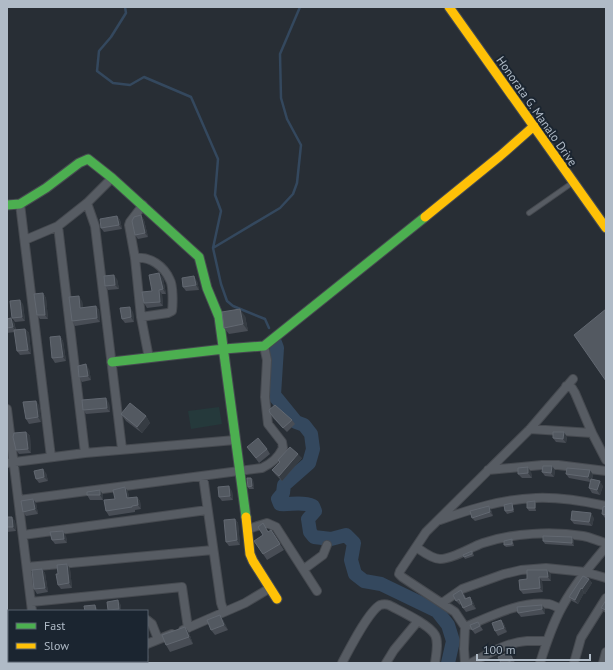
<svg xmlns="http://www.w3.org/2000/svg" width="613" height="670" font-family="'PT Sans',sans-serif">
  <rect width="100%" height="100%" fill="#282e35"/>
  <path fill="#25393b" d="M 219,407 L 222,424 L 191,429 L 188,411 Z"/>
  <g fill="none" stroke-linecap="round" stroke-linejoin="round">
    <path stroke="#34485e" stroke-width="2.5" d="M 125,7 L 126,13 L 111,37 L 99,51 L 97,71 L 113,83 L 130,85 L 144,77 L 191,97 L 218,159 L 215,195 L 221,211 L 213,248 L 221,284 L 227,301 L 233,306 L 265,319 L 269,328
      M 213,248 L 280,208 L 293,194 L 297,183 L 301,145 L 287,119 L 281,98 L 280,54 L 300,7"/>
    <path stroke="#34485e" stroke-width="14" d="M 274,340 L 277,348 L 274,395 L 296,422 L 304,425 L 311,434 L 313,449 L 309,463 L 284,485 L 283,493 L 278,499 L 280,504 C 291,505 302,501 313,506 L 315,511 L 308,519 L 310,532 L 314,537 L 331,539 L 346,535 L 354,543 L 351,560 L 355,574 L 364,581 L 381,584 L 437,611 L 448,625 L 453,641 L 448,663"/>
    <defs>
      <path id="lane" d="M 529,213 L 572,183"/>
      <path id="street" d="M 87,203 L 95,226 L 122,449
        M 20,204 L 51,457
        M 143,205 L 130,222 L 129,225 L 135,258 L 141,317 L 149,358
        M 58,226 L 85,453
        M 25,240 L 58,226 L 87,203 L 112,178
        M 135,258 C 150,256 164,266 170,280 C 173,285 173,304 172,311 L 168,313 L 141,317
        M 566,386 L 572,388 L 575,393 L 592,433 L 606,460
        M 7,409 L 32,611
        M 530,429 L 592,433
        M 7,463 L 85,453 L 235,440
        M 488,470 L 542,465 L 558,465 L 606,471
        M 203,476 L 221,603 L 224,612
        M 19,500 L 262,468 C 272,463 278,458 283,448 L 282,442 L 268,424 L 265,397 L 267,360 L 264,346
        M 440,520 C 471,509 503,499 536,498 C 560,497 583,501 606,506
        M 248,529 L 267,523 L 276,527 L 317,591
        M 23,535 L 207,510
        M 416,547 C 422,551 432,559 440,559 C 453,559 471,547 483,543 C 512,533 552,531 583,536 C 590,537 598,541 606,543
        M 27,567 L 213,550
        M 304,569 L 323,555 L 327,545
        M 31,602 L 182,587 L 188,628
        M 442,603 L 462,589 L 504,574 L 521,570 L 546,568 L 585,572 L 606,578
        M 147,620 L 152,624 L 158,639
        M 465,627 C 489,617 522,600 549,604 C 553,605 557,607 561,609
        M 183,630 L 245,603 L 270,588
        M 147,644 L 172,634
        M 39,661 L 39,663
        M 53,663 L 75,661
        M 342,663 C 349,650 368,612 380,605 C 383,604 386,604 389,605 C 400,611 429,624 435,635 C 439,642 436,655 435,663
        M 386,663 L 394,650 L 418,621
        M 465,663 L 464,649 L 465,627 L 455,612 L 402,577 L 399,574 L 400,571 L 426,532 L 530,429 L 573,379
        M 471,663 C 488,654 507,642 527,641 C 534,641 540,641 547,641
        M 540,663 C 546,644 552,625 562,607 C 574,585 590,566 606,547
        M 574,663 L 581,638 L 606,598
        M 603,663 L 606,652"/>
      <path id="fast" d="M 7,205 L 20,204 L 46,188 L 79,163 L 88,159 L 112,178 L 199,257 L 207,288 L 219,317 L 246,517
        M 112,362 L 224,349 L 264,346 L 425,217"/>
      <path id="slow" d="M 449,7 L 606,228
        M 425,217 L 500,156 L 534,126
        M 246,517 L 250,554 L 253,561 L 277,599"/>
    </defs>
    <use href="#lane" stroke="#464a50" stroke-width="6"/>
    <use href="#street" stroke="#464a50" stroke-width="10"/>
    <use href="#fast" stroke="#464a50" stroke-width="11"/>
    <use href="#slow" stroke="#464a50" stroke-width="11"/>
    <use href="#lane" stroke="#575c63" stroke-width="4"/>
    <use href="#street" stroke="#575c63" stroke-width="8"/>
    <use href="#fast" stroke="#4caf50" stroke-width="9"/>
    <use href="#slow" stroke="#ffc107" stroke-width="9"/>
  </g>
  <path fill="#484d55" d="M 141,215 L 144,220 L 148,237 L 138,239 L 135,235 Z
    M 117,216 L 120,220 L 122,229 L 104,232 L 101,228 Z
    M 163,278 L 166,294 L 162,294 L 163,306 L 147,308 L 144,303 L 152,291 Z
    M 117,279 L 119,289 L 108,290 L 105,286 Z
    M 197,281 L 199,290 L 186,291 L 183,287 Z
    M 43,293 L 46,298 L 48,319 L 40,319 L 37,315 Z
    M 82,301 L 83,308 L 96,306 L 99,310 L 100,322 L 75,326 L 72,321 Z
    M 23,304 L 25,321 L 15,322 L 12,318 Z
    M 133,312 L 134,322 L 125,323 L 122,319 Z
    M 245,316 L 248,331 L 229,334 L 224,328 Z
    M 7,319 L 14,322 L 16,330 L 25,329 L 29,333 L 31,354 L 20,355 L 17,351 L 15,332 L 7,333 Z
    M 60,336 L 63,341 L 66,361 L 55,363 L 52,358 Z
    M 89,369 L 91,380 L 82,382 L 79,377 Z
    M 109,403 L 110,412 L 86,414 L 83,410 Z
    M 39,405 L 41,422 L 29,424 L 26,419 Z
    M 270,413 L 292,420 L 295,424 L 287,432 L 273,418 Z
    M 121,414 L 146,416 L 150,423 L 142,433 L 126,421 Z
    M 26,432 L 30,436 L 31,453 L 19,454 L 16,450 Z
    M 567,437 L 566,443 L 556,442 L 553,438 Z
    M 247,447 L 267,449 L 270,454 L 259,463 Z
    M 302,458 L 282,481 L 275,474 L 272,470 L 280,462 L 278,460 Z
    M 552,466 L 555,470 L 554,477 L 545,476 L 542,472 Z
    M 590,470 L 593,475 L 592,479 L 603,486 L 600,495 L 592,493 L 589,488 L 590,482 L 569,478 L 566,474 Z
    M 531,472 L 532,478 L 522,478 L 518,474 Z
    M 46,473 L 48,481 L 39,483 L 36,479 Z
    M 251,478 L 253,480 L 254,489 L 249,489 L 248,487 Z
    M 125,487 L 128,492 L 129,498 L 137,497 L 140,501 L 141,509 L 135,510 L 135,512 L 109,516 L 106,511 L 115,499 Z
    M 100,490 L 103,495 L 103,500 L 90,500 L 87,495 Z
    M 232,491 L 233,500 L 222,501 L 219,497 Z
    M 33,499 L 36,503 L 38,514 L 26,516 L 23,512 Z
    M 512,503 L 513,506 L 514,512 L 507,514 L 505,511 Z
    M 536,504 L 536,511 L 529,511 L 527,508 Z
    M 606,506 L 606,519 L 605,518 L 602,514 Z
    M 491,510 L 493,516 L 475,521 L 472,518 Z
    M 7,517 L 15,521 L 16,531 L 7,532 Z
    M 594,518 L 592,526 L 574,524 L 571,520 Z
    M 235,519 L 238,523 L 240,545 L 229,546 L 226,542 Z
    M 269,532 L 275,536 L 284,550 L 267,560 L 263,554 Z
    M 66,536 L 67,543 L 55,544 L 52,540 Z
    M 572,537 L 574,540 L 574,546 L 545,544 L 543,541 Z
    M 513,542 L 514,546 L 506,547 L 504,545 Z
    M 473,553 L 474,556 L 465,559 L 464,557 Z
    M 67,564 L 70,569 L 72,588 L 61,589 L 58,585 Z
    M 42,569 L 45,573 L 48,592 L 37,594 L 34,589 Z
    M 551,574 L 551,581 L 542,581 L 543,592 L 523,594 L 520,590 L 527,579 Z
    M 589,579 L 592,583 L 585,594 L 584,593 L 578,604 L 572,601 L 569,597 Z
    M 464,594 L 466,598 L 470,597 L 473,602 L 476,609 L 466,612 L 463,608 L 461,604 L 460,605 L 456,601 Z
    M 606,600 L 606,613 L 604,612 L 601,608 Z
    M 121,605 L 121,611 L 108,611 L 108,610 Z
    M 542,605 L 545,609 L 545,614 L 521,617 L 518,613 Z
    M 223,620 L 228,630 L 215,635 L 211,630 Z
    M 501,620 L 504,624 L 507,632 L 498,636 L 495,631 Z
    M 478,622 L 483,630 L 475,634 L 472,630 Z
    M 185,627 L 189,633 L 193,644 L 170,652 L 166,645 Z
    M 509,652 L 512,656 L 515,663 L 501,663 Z
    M 112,661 L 142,661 L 135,663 L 113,663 Z"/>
  <path fill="#363c43" d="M 141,215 L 144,220 L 148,237 L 145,233 Z
    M 117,216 L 120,220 L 122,229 L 119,225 Z
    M 159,273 L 163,278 L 166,294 L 163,289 Z
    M 114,275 L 117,279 L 119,289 L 115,285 Z
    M 194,276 L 197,281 L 199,290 L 196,285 Z
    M 159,290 L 162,294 L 163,306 L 160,302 Z
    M 43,293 L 46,298 L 48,319 L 45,315 Z
    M 79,296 L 82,301 L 84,313 L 80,308 Z
    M 20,300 L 23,304 L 25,321 L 22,317 Z
    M 96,306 L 99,310 L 100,322 L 97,318 Z
    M 130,307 L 133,312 L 134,322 L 131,317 Z
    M 240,309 L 245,316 L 248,331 L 243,324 Z
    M 11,318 L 14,322 L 16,332 L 13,327 Z
    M 25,329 L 29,333 L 31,354 L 28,350 Z
    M 60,336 L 63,341 L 66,361 L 63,357 Z
    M 86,364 L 89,369 L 91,380 L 88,376 Z
    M 106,398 L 109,403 L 110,412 L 107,408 Z
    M 36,401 L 39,405 L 41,422 L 38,417 Z
    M 146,416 L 150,423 L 142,433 L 137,427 Z
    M 26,432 L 30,436 L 31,453 L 28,449 Z
    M 564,432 L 567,437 L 566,443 L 563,439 Z
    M 298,454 L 302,458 L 282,481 L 279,476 Z
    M 552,466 L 555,470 L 554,477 L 551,473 Z
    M 528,467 L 531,472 L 532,478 L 528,473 Z
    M 43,469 L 46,473 L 48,481 L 44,477 Z
    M 590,470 L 593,475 L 591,482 L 588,477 Z
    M 251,478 L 253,480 L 254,489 L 252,486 Z
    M 600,481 L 603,486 L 600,495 L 597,490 Z
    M 229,486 L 232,491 L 233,500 L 230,496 Z
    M 125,487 L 128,492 L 130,502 L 127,498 Z
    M 100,490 L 103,495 L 103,500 L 100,495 Z
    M 137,497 L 140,501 L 141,509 L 138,505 Z
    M 33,499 L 36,503 L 38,514 L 35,509 Z
    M 535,501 L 536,504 L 536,511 L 535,508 Z
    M 489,506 L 491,510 L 493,516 L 490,512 Z
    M 591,513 L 594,518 L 592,526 L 589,522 Z
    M 12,517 L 15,521 L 16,531 L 13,527 Z
    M 235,519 L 238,523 L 240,545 L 237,540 Z
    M 63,531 L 66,536 L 67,543 L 64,539 Z
    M 572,537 L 574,540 L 574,546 L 572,543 Z
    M 67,564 L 70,569 L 72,588 L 69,583 Z
    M 42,569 L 45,573 L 48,592 L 45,588 Z
    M 547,570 L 551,574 L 551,581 L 548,577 Z
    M 539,577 L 542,581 L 543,592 L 540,588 Z
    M 589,579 L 592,583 L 585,594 L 582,589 Z
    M 581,588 L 584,593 L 578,604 L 575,600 Z
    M 470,597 L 473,602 L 476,609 L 472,604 Z
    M 118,600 L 121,605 L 121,611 L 120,611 L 119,609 Z
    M 95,605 L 98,610 L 98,611 L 96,611 Z
    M 542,605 L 545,609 L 545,614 L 542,609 Z
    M 220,615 L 223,620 L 228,630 L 224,625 Z
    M 501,620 L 504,624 L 507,632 L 504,628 Z
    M 185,627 L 189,633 L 193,644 L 189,637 Z
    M 147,649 L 149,659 L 147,656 Z
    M 509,652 L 512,656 L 515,663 L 513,660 Z"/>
  <path fill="#535961" stroke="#626871" d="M 141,215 L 145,233 L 135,235 L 132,221 L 134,217 Z
    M 117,216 L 119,225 L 101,228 L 100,219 Z
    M 159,273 L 163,289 L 159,290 L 160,302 L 144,303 L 142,292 L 152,291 L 149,275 Z
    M 114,275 L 115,285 L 105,286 L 104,276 Z
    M 194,276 L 196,285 L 183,287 L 182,278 Z
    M 43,293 L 45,315 L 37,315 L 34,294 Z
    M 79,296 L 80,308 L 96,306 L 97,318 L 72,321 L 69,297 Z
    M 20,300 L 22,317 L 12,318 L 10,301 Z
    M 130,307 L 131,317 L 122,319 L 120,308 Z
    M 240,309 L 243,324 L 224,328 L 222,312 Z
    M 606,309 L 606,381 L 574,335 Z
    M 11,318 L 13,327 L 7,328 L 7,319 Z
    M 25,329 L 28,350 L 17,351 L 14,330 Z
    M 60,336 L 63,357 L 52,358 L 50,337 Z
    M 86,364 L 88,376 L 79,377 L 78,366 Z
    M 106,398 L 107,408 L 83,410 L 82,400 Z
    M 36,401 L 38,417 L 26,419 L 23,402 Z
    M 130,403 L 146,416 L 137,427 L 121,414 Z
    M 275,405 L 292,420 L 283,428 L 270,413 L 269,410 Z
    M 26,432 L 28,449 L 16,450 L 13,437 L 14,433 Z
    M 553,432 L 564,432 L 563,439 L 553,438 Z
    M 258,438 L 267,449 L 256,458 L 247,447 Z
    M 290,447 L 298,454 L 279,476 L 272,470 L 280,462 L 278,460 Z
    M 543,466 L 552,466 L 551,473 L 542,472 Z
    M 528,467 L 528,473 L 518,474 L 518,468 Z
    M 567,468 L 590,470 L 588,477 L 566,474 Z
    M 43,469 L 44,477 L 36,479 L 34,471 Z
    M 247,478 L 251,478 L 252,486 L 248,487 Z
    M 591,479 L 600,481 L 597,490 L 589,488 Z
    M 229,486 L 230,496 L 219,497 L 218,487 Z
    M 125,487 L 127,498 L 137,497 L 138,505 L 132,506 L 132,507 L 106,511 L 104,500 L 115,499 L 113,490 Z
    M 100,490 L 100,495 L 87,495 L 87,492 Z
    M 33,499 L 35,509 L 23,512 L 21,501 Z
    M 535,501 L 535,508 L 527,508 L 527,502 Z
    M 512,503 L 513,510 L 505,511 L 504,505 Z
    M 489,506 L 490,512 L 472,518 L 470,511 Z
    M 606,506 L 606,515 L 602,514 L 603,507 Z
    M 572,511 L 591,513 L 589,522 L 571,520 Z
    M 7,517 L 12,517 L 13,527 L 7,527 Z
    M 235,519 L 237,540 L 226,542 L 224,520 Z
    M 263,523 L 268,532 L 271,530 L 280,544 L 263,554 L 254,541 L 263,535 L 258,527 Z
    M 63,531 L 64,539 L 52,540 L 50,532 Z
    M 543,536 L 572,537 L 572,543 L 543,541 Z
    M 512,539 L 512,544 L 504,545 L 504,541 Z
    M 472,551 L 472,554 L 464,557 L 463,555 Z
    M 67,564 L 69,583 L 58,585 L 56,574 L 58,574 L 57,565 Z
    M 42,569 L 45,588 L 34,589 L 32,570 Z
    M 527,570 L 547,570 L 548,577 L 539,577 L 540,588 L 520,590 L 519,580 L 527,579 Z
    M 583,576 L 589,579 L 582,589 L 581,588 L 575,600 L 569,597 Z
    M 461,590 L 465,599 L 470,597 L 472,604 L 463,608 L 459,599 L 456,601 L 453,595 Z
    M 118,600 L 119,609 L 108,610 L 107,602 Z
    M 606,600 L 606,610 L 601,608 Z
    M 95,605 L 96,611 L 85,611 L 84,606 Z
    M 542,605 L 542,609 L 518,613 L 517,607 Z
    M 220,615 L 224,625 L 211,630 L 207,620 Z
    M 501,620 L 504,628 L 495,631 L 492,623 Z
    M 478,622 L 480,626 L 472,630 L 470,625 Z
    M 185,627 L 189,637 L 166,645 L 162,635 Z
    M 509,652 L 513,660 L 506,663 L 501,663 L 498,657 Z
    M 112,661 L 123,661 L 115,663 L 113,663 Z"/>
  <g text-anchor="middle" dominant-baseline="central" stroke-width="4" stroke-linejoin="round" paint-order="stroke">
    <g font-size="12" fill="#b0bbc7" stroke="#1b2530">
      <text transform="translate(537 111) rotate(55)">Honorata G. Manalo Drive</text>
    </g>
  </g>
  <rect width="613" height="670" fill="none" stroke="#b0bbc7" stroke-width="16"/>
  <rect x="8" y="610" width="140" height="52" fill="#1b2530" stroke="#57616c"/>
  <rect x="16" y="623" width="20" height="6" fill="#4caf50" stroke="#57616c"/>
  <text x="44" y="630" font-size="12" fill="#b0bbc7">Fast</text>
  <rect x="16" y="643" width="20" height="6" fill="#ffc107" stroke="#57616c"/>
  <text x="44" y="650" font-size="12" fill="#b0bbc7">Slow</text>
  <path d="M477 654v6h113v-6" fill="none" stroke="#b0bbc7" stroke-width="2"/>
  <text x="483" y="654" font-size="12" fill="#b0bbc7" stroke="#1b2530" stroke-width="3" paint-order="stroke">100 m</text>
</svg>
